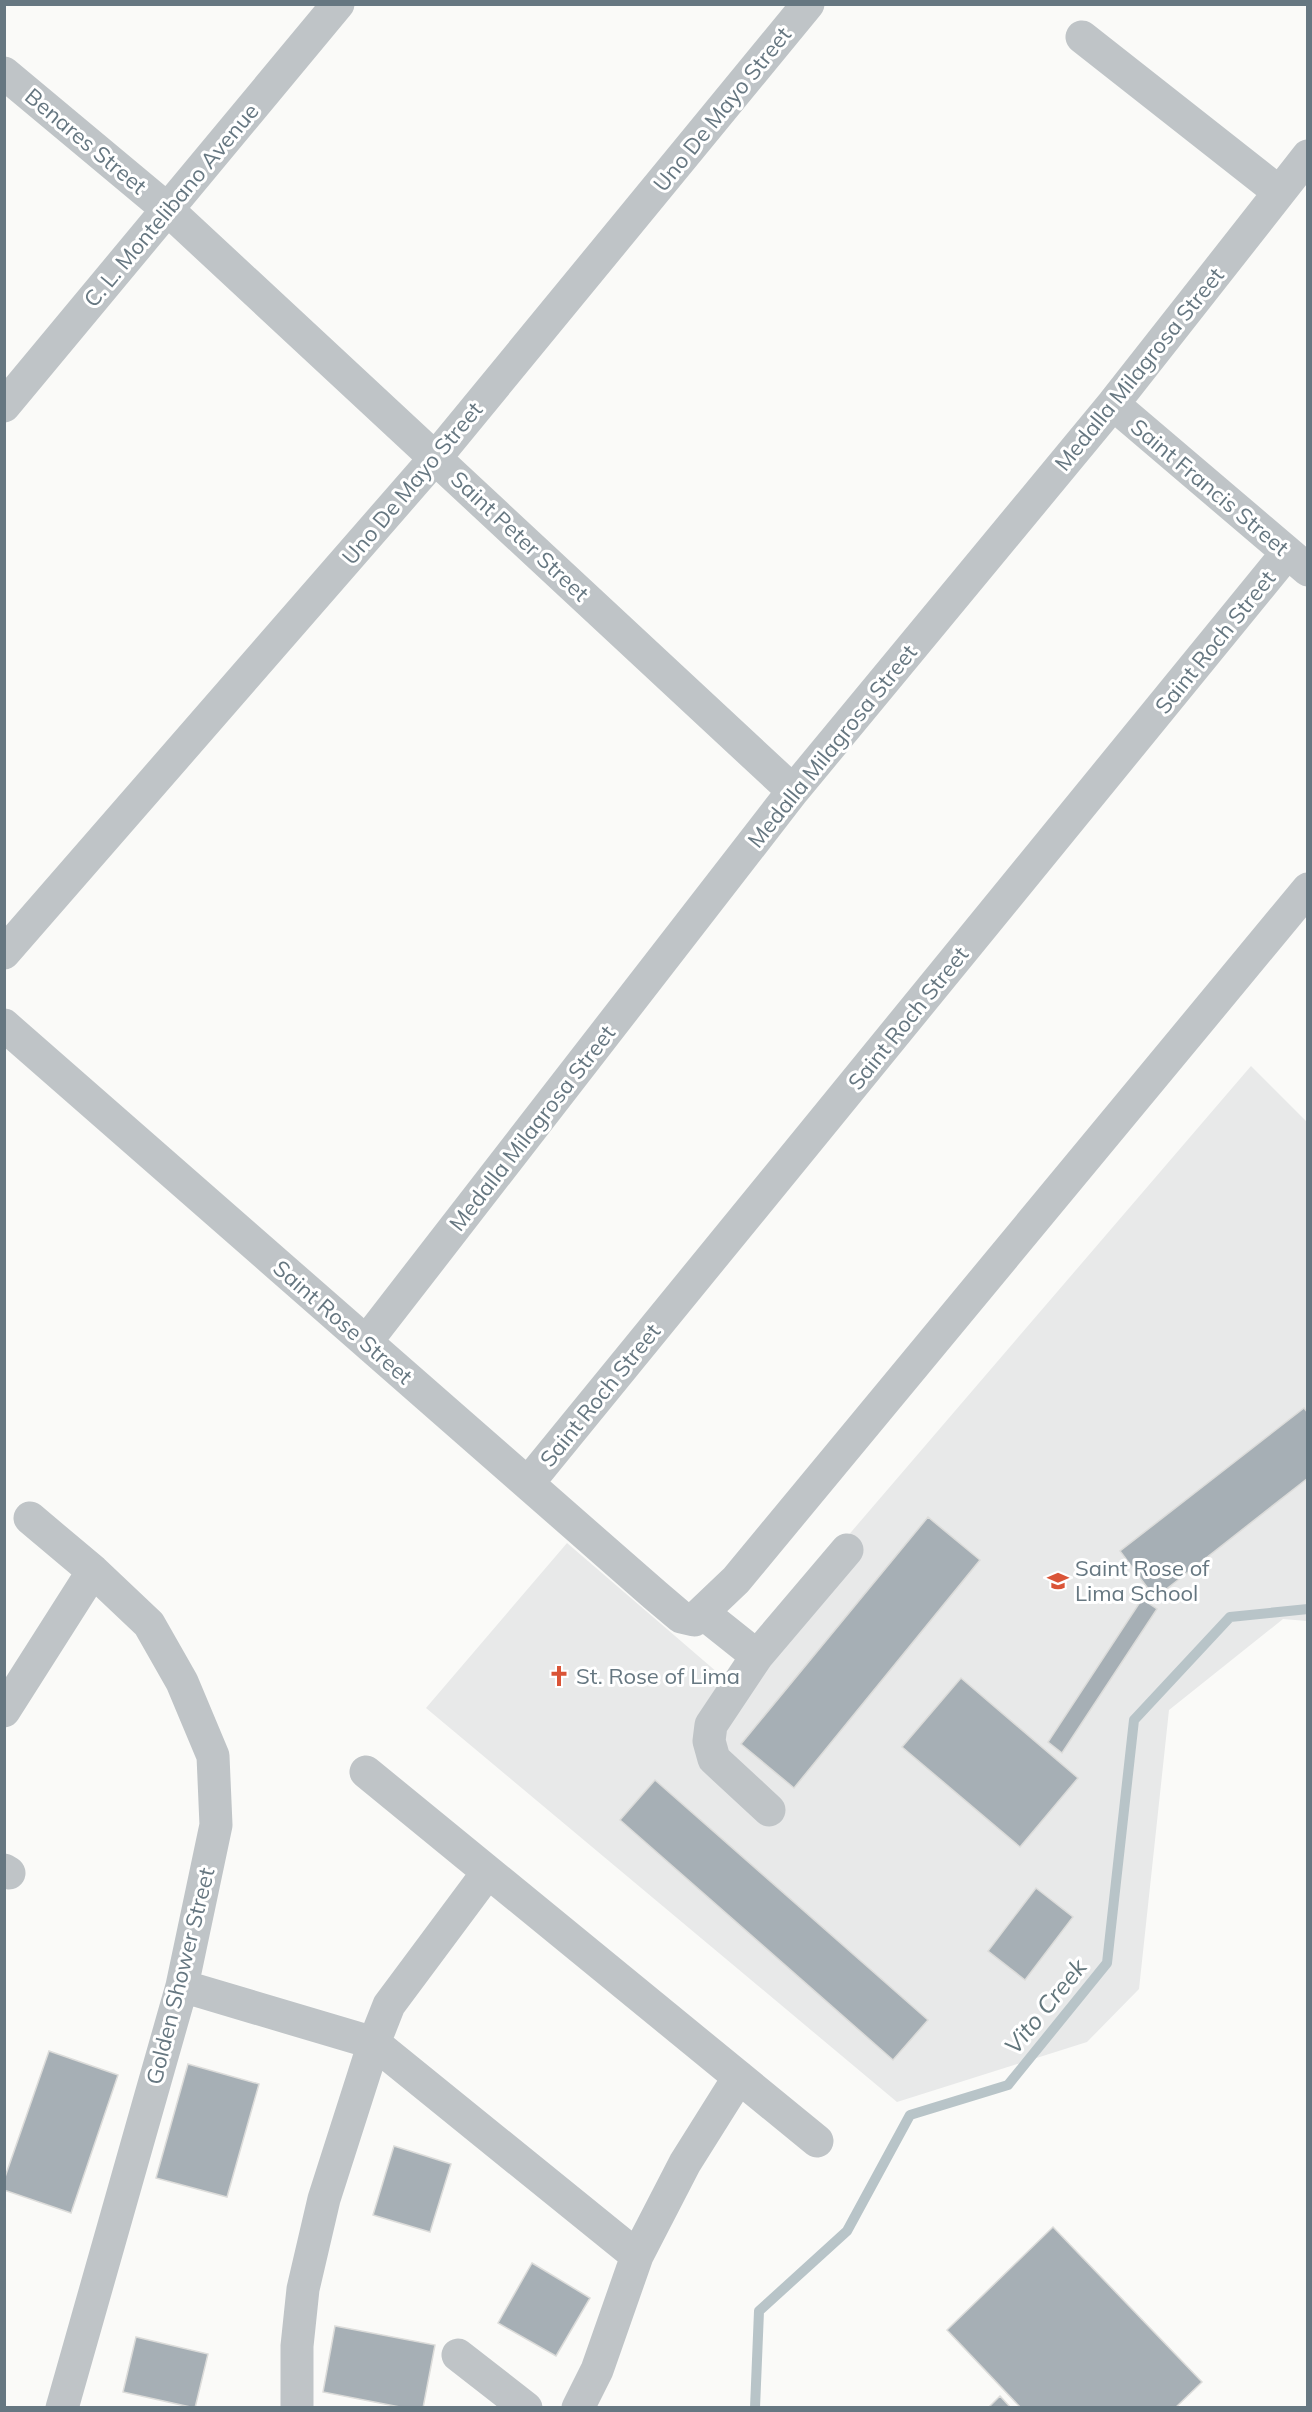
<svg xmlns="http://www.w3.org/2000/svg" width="1312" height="2412" font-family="Mulish,sans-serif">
  <rect width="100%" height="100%" fill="#fafaf8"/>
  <path fill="#e8e9e9" d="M 1251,1066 L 1307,1122 L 1307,1621 L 1283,1619 L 1169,1710 L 1139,1989 L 1087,2042 L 897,2102 L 426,1708 L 567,1543 L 725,1679 Z"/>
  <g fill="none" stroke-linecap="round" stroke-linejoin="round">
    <path stroke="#b8c4c8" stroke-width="10" d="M 755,2408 L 759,2311 L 847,2231 L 910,2115 L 1008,2085 L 1107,1963 L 1134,1720 L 1230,1617 L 1308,1609"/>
  </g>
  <path fill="#a6afb5" stroke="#dcdcda" stroke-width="1.5" d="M 1304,1408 L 1308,1413 L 1308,1478 L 1155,1598 L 1120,1551 Z
    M 928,1517 L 980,1560 L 794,1788 L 741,1744 Z
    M 1142,1599 L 1157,1609 L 1062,1753 L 1048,1742 Z
    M 961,1678 L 1078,1778 L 1020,1847 L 902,1747 Z
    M 655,1780 L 928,2020 L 893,2060 L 620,1820 Z
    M 1036,1888 L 1073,1917 L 1025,1980 L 988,1951 Z
    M 49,2051 L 118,2075 L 71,2213 L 4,2190 L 4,2180 Z
    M 188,2064 L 259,2084 L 227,2197 L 156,2178 Z
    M 394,2146 L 451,2164 L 430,2232 L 373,2215 Z
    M 1053,2227 L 1202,2382 L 1175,2408 L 1021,2408 L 947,2330 Z
    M 532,2263 L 590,2298 L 556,2356 L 498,2323 Z
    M 335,2326 L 435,2345 L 423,2408 L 405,2408 L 323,2392 Z
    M 136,2337 L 208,2354 L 195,2408 L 123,2392 Z
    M 1000,2396 L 1011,2408 L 988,2408 Z"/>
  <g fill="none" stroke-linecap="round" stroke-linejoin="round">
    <path stroke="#bfc4c7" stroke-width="33" d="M 1082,37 L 1279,192
      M 4,73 L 167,209 L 793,791
      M 1113,404 L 1308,570
      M 4,406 L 338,4
      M 4,953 L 436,457 L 808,4
      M 4,1025 L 655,1595 L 681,1617 L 694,1620 L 736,1580 L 1308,889
      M 366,1342 L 793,791 L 1113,404 L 1308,156
      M 528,1483 L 1287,553
      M 30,1518 L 93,1571 L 149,1624 L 182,1682 L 213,1756 L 216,1825 L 182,1986 L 62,2408
      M 703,1613 L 757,1656 L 711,1725 L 709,1741 L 714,1759 L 769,1810
      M 757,1656 L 847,1550
      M 4,1711 L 93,1571
      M 366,1772 L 817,2141
      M 4,1870 L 9,1873
      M 182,1986 L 374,2043 L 637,2256
      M 458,2355 L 526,2408
      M 297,2408 L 297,2346 L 303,2289 L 324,2199 L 374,2043 L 389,2005 L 488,1872
      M 578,2408 L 597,2370 L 637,2256 L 685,2163 L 739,2077"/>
  </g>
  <defs>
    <symbol id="school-bare" viewBox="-9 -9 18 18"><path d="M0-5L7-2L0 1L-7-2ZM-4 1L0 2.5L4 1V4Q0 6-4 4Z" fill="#da5437" stroke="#fff" stroke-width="2.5" paint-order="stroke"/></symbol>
    <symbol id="church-bare" viewBox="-9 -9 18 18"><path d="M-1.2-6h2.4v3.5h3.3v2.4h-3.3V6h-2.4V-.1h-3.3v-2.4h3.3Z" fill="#da5437" stroke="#fff" stroke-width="2.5" paint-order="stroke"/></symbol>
  </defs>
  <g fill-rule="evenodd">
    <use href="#school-bare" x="1043" y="1566" width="30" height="30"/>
    <use href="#church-bare" x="544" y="1661" width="30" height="30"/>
  </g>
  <g text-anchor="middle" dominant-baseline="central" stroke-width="6" stroke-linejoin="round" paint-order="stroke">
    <g font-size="22" fill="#667781" stroke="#fff">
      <text transform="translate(722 109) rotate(-51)">Uno De Mayo Street</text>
      <text transform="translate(86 141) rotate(40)">Benares Street</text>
      <text transform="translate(171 205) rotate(-50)">C. L. Montelibano Avenue</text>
      <text transform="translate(1139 369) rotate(-51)">Medalla Milagrosa Street</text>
      <text transform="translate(412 483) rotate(-50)">Uno De Mayo Street</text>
      <text transform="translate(1210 487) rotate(40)">Saint Francis Street</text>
      <text transform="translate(520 536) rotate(43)">Saint Peter Street</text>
      <text transform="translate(1215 642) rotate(-51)">Saint Roch Street</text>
      <text transform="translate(832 746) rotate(-51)">Medalla Milagrosa Street</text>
      <text transform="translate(908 1018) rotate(-51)">Saint Roch Street</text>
      <text transform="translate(532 1128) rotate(-52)">Medalla Milagrosa Street</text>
      <text transform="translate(343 1322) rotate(41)">Saint Rose Street</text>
      <text transform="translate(600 1395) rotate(-51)">Saint Roch Street</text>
      <text transform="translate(180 1976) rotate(-76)">Golden Shower Street</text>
    </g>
    <g font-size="22" fill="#667781" stroke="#fff" text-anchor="start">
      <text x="1075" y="1568">Saint Rose of<tspan x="1075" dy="25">Lima School</tspan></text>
      <text x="576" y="1676">St. Rose of Lima</text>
    </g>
    <g font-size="24" font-style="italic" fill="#61757b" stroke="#fff">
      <text transform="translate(1045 2006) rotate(-51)">Vito Creek</text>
    </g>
  </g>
  <rect width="1312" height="2412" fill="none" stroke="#667781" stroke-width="12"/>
</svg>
